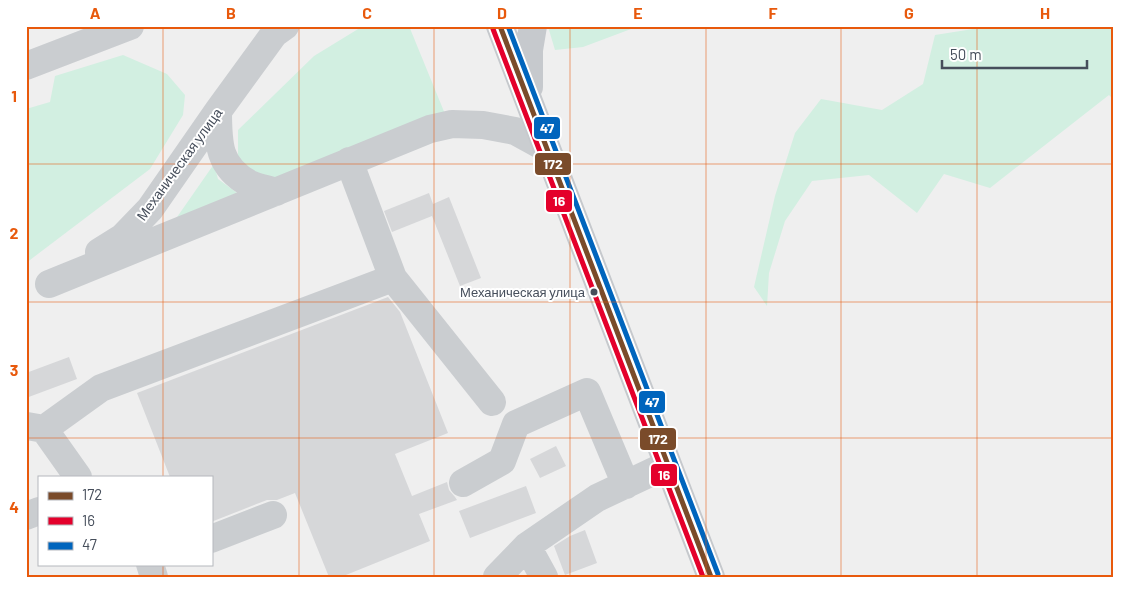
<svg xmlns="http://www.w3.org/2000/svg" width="1140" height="603" font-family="Barlow,sans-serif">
  <rect width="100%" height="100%" fill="#efefef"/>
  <path fill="#d2efe1" d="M 363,26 L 409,26 L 445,114 L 287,178 L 261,176 L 243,170 L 238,158 L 238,130 L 314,56 Z
    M 550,26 L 639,26 L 583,47 L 555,50 L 549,30 Z
    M 992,26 L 1114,26 L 1114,100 L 1109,95 L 990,188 L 944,174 L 917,213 L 869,175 L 812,181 L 785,221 L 769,273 L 767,306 L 754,287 L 775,196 L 795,133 L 821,99 L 882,110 L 923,84 L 935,35 Z
    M 123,55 L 167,74 L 185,95 L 183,115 L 150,169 L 26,263 L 26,109 L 50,102 L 55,76 Z
    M 214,164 L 218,179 L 240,195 L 175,220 Z"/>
  <path fill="#d6d7d9" d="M 429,193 L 433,204 L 449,197 L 481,278 L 460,286 L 432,216 L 392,232 L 384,211 Z
    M 388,297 L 400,312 L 448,433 L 395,454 L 412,496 L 447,482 L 449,490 L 455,497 L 457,500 L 419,514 L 430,541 L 341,577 L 329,577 L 295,493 L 277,500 L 267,500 L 211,522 L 211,477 L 170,477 L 137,393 Z
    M 69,357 L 77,379 L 26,398 L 26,373 Z
    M 556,446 L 566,466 L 540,478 L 530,459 Z
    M 526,486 L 536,513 L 470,538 L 459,511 Z
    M 585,530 L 597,563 L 565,575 L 554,546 L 570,536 Z"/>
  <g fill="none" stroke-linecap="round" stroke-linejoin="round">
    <path stroke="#cacdd0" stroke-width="28" d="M 26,66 L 130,26
      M 218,111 C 218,143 218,167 250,184 C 258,188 268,189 276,192
      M 349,161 L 393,278 L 492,402
      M 99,252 L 123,237 L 150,209 L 218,111 L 274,34 L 285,26
      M 49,284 L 430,129 L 452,124 L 483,125 L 515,131 L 546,148
      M 27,426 L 44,429 L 78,477
      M 44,429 L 101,388 L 393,278
      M 463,483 L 502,461 L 516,424 L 587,392 L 626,485
      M 26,516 L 39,511
      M 211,539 L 273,515
      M 527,546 L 544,577
      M 150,564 L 154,577
      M 497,577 L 527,546 L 597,498 L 667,465"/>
    <path stroke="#c6c9cd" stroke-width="28" d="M 500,26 L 711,577
      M 529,87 L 529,50 L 533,26"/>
    <defs>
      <path id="bus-1" d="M 500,26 L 711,577"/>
      <path id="bus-2" d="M 493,29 L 703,577"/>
      <path id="bus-3" d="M 508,26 L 718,574"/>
    </defs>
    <use href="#bus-1" stroke="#fff" stroke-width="9"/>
    <use href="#bus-2" stroke="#fff" stroke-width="9"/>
    <use href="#bus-3" stroke="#fff" stroke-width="9"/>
    <use href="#bus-1" stroke="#7a4b2a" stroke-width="5"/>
    <use href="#bus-2" stroke="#e4002b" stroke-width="5"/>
    <use href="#bus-3" stroke="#0065bd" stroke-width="5"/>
  </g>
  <path fill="none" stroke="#e8590c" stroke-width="1" stroke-opacity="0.55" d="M 163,26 L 163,477M 299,26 L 299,577M 434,26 L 434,577M 570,26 L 570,577M 706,26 L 706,577M 841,26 L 841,577M 977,26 L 977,577M 26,164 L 1114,164M 26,302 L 1114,302M 26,438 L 1114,438M 163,564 L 163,577"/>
  <circle fill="#464e5b" stroke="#fff" stroke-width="2" cx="594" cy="292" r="4.5"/>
  <g text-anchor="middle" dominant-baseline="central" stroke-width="4" stroke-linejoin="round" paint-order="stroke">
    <g font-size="13" fill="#464e5b" stroke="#fff" text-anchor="end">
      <text x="585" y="292">Механическая улица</text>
    </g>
    <g font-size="14" fill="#464e5b" stroke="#fff">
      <text transform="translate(179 164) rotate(-54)">Механическая улица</text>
    </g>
  </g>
  <g stroke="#fff" stroke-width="2">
    <rect x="533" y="116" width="28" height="24" rx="5" fill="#0065bd"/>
    <rect x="534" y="152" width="38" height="24" rx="5" fill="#7a4b2a"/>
    <rect x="545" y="189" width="28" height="24" rx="5" fill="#e4002b"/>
    <rect x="638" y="390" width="28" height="24" rx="5" fill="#0065bd"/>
    <rect x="639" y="427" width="38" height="24" rx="5" fill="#7a4b2a"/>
    <rect x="650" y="463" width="28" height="24" rx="5" fill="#e4002b"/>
  </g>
  <g font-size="14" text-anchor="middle" font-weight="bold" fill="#fff">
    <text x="547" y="133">47</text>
    <text x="553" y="169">172</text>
    <text x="559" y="206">16</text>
    <text x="652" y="407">47</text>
    <text x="658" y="444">172</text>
    <text x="664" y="480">16</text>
  </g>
  <rect width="1140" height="603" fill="none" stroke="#ffffff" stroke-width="55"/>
  <rect x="38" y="476" width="175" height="90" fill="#ffffff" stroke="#b5b8bd"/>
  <rect x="48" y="492" width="25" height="8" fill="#7a4b2a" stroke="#b5b8bd"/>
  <text x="82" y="500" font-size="15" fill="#464e5b">172</text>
  <rect x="48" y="517" width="25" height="8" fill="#e4002b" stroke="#b5b8bd"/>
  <text x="82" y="526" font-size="15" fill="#464e5b">16</text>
  <rect x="48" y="542" width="25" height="8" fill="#0065bd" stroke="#b5b8bd"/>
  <text x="82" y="550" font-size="15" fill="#464e5b">47</text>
  <path d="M942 60v8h145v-8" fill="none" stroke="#464e5b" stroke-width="2.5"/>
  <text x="950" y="60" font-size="15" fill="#464e5b" stroke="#ffffff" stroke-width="4" paint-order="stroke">50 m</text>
  <rect x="28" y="28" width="1084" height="548" fill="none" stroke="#e8590c" stroke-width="2"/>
  <g font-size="16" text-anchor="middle" font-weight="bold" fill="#e8590c">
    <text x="95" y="19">A</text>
    <text x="231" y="19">B</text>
    <text x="367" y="19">C</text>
    <text x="502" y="19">D</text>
    <text x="638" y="19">E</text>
    <text x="773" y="19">F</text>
    <text x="909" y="19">G</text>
    <text x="1045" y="19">H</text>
    <text x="14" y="102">1</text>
    <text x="14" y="239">2</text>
    <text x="14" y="376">3</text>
    <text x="14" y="513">4</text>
  </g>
</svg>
